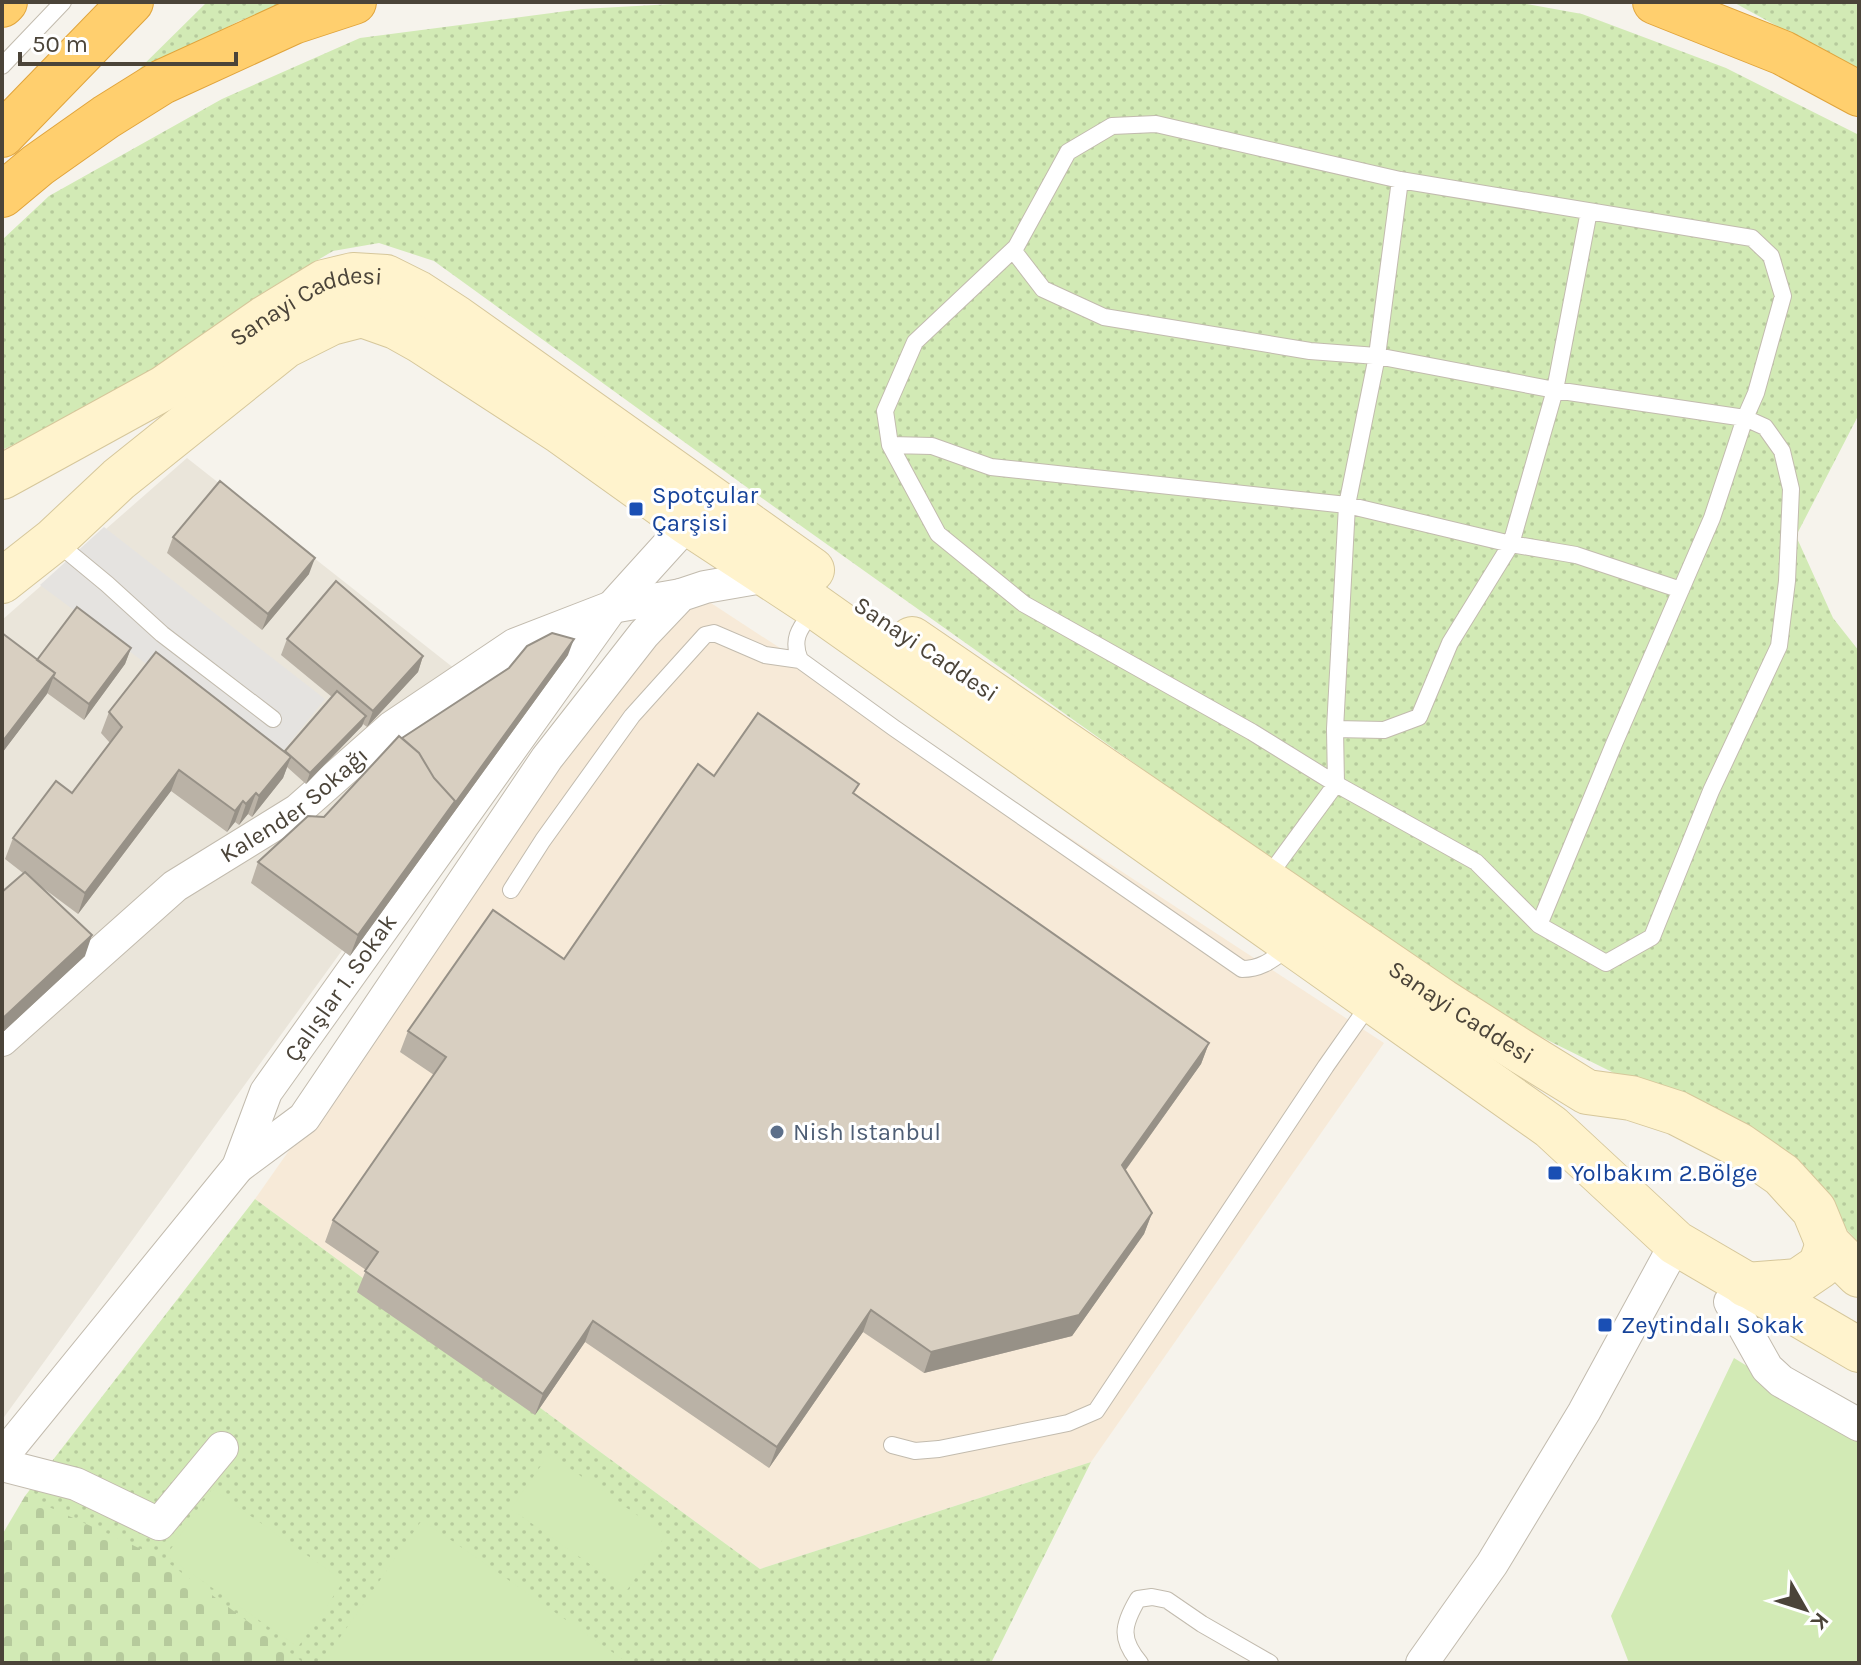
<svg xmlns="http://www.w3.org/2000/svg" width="1861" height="1665" font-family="Karla,sans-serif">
  <defs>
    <pattern id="grass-dots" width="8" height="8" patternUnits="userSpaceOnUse" patternTransform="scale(2)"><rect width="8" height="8" fill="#d2eab5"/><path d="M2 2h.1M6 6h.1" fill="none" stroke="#b6ca9c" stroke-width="1.8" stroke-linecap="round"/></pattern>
    <pattern id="cemetery-stones" width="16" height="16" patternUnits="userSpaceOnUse" patternTransform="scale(2)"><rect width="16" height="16" fill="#d2eab5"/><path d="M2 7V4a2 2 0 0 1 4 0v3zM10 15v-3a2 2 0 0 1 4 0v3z" fill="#b6ca9c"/></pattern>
  </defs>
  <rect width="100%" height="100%" fill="#f6f3ec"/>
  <path fill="#eae5da" d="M 187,458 L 455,669 L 506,724 L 2,1420 L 2,620 Z"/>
  <path fill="#f7ead8" d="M 685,586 L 1384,1043 L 1091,1462 L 760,1569 L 255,1199 Z"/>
  <path fill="url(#grass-dots)" d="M 207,2 L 290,2 L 239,21 L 125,83 Z
    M 709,2 L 1515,2 L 1582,14 L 1726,68 L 1859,135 L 1859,414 L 1796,536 L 1833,618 L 1859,651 L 1859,1243 L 1823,1204 L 1618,1075 L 1511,1022 L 1255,849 L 752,491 L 434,261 L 379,243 L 333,251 L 264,292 L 202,338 L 97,405 L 2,450 L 2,240 L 49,196 L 222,99 L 360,38 L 582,9 Z
    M 1733,2 L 1855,2 L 1859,7 L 1859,71 Z
    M 255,1199 L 760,1569 L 1091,1462 L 991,1663 L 303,1663 L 25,1496 Z"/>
  <path fill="url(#cemetery-stones)" d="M 25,1496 L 163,1559 L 304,1663 L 2,1663 L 2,1535 Z"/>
  <path fill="#d2eab5" d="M 1734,1358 L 1859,1435 L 1859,1663 L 1629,1663 L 1611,1616 Z
    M 549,1454 L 666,1535 L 627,1590 L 511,1509 Z
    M 212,1489 L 344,1581 L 298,1647 L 166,1556 Z
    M 422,1520 L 628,1663 L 322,1663 Z"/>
  <path fill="#e5e3e0" d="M 104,527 L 325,699 L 276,760 L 40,585 Z"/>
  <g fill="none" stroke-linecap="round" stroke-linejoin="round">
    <defs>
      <path id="lane" d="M 2,66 L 63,2
        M 1013,250 L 1043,289 L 1104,317 L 1310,351 L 1377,356 L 1555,390 L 1745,418 L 1765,427 L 1782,451 L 1791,489 L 1787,581 L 1779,646 L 1711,791 L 1652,937 L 1606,963 L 1539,925 L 1476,862 L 1336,784 L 1252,732 L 1024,604 L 938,534 L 890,445 L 885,411 L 915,342 L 1016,247 L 1068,152 L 1112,126 L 1156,124 L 1400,180 L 1752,238 L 1771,256 L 1783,296 L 1756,393 L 1745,418 L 1712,518 L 1614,744 L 1539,925
        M 890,445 L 932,446 L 991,467 L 1347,505 L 1511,544 L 1555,390 L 1589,211
        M 55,541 L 107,584 L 162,634 L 273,719
        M 815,608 C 802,626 790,637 800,660 L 894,728 L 1242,969 C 1263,969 1274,958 1291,946
        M 1335,729 L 1384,730 L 1419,717 L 1450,643 L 1511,544 L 1576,555 L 1681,590
        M 1267,878 L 1336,784 L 1335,729 L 1347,505 L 1377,356 L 1400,180
        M 511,890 L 543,840 L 632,716 L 705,635 L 714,633 L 765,655 L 800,660
        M 892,1445 L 915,1451 L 939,1449 L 1068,1423 L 1096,1411 L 1326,1066 L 1371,1002
        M 1140,1663 C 1120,1639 1122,1626 1138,1599 L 1152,1597 L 1167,1600 L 1202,1624 L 1270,1663"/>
      <g id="street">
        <path id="s1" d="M 2,1040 L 175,886 L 298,810 L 392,727 L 514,645 L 612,607 L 681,595"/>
        <path d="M 238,1167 L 304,1118 L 547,758 L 644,634 L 681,595 L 705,587 L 769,576"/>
        <path d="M 1746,1285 L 1730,1302 L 1767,1368 L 1781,1381 L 1859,1425"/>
        <path id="s2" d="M 2,1457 L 238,1167 L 266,1092 L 612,607 L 688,523"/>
        <path d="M 2,1465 L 76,1484 L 159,1524 L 222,1448"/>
        <path d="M 1422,1663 L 1492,1564 L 1584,1412 L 1676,1243"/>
      </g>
      <g id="secondary">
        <path id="s3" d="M 2,477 L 164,388 L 265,318 L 324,282 L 353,275 L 386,277 L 418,293 L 455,317 L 812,570"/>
        <path d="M 2,581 L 54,540 L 119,479 L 285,346 L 331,323 L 362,315 L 396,327 L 421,341 L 561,432 L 688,523 L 816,607 L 1551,1127 L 1676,1243 L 1859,1350"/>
        <path id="s4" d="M 912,639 L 1442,1001 L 1522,1052 L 1587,1092 L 1631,1098 L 1677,1113 L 1739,1145 L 1782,1175 L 1814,1210 L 1828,1244 L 1859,1275"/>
        <path d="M 1746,1285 L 1798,1281 L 1820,1266 L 1828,1244"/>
      </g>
      <path id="highway" d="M 1655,2 L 1783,53 L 1859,94
        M 2,5 L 5,2
        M 2,135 L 131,2
        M 2,195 L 38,165 L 106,117 L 162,82 L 293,22 L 354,2"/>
    </defs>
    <use href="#lane" stroke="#c2bbae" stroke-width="18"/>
    <use href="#street" stroke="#c2bbae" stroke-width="34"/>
    <use href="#secondary" stroke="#d6c79b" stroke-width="46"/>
    <use href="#highway" stroke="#e0a43c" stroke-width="46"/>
    <use href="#lane" stroke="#fff" stroke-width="16"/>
    <use href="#street" stroke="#fff" stroke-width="32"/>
    <use href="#secondary" stroke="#fff3cd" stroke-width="44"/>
    <use href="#highway" stroke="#ffcf6e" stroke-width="44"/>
  </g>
  <path fill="#bab2a6" d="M 173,537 L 309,574 L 262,630 L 167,553 Z
    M 2,633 L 37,660 L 131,648 L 125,664 L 84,720 L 47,693 L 2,753 Z
    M 287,639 L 423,656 L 418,672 L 367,727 L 363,724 L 362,726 L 306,784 L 287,767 L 283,778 L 252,817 L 248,814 L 239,825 L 235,822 L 227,832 L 171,791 L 78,914 L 35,882 L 85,956 L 2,1033 L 2,892 L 23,873 L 5,859 L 13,838 L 72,793 L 110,743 L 101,733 L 109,712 L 285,752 L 332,697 L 281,655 Z
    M 568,655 L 350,956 L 251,883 L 258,862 L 324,817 L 402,738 Z
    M 714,776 L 855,794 L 1209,1043 L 1201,1064 L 1125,1171 L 1152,1213 L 1144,1234 L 1072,1336 L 924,1373 L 863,1332 L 769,1468 L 585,1342 L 535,1415 L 357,1292 L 366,1270 L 325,1242 L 333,1220 L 434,1075 L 400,1052 L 408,1031 L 564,959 Z"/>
  <path fill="#979187" d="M 315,558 L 309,574 L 262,630 L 268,614 Z
    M 574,639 L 568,655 L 350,956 L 358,935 Z
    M 131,648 L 125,664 L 84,720 L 89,704 Z
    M 423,656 L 418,672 L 367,727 L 373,711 Z
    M 55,673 L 47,694 L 2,753 L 2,742 Z
    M 366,716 L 362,726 L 306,784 L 310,773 Z
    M 291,757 L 283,778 L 252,817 L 259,796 Z
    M 179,770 L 171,791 L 78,914 L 85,893 Z
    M 256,793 L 248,814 L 239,825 L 246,804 Z
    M 243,801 L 235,822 L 227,832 L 235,811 Z
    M 92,935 L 85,956 L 2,1033 L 2,1019 Z
    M 1209,1043 L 1201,1064 L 1114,1186 L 1122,1165 Z
    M 1152,1213 L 1144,1234 L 1072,1336 L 924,1373 L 931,1352 Z
    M 871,1310 L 863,1332 L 769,1468 L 777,1447 Z
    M 593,1321 L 585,1342 L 535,1415 L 543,1394 Z"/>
  <path fill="#d8cfc1" stroke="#979187" stroke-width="2" d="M 220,481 L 315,558 L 268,614 L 173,537 Z
    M 336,581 L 423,656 L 373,711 L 287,639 Z
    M 77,607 L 131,648 L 89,704 L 53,677 L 55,673 L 37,660 Z
    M 2,633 L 55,673 L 2,742 Z
    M 552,633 L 574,639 L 453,806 L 455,801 L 434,778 L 419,753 L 402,738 L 509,668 L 527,646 Z
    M 156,652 L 291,757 L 259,796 L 256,793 L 246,804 L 243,801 L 235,811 L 179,770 L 85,893 L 13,838 L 56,781 L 72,793 L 122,727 L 109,712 Z
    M 337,691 L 366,716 L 310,773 L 285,751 Z
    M 758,713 L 859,784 L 853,793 L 1209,1043 L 1122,1165 L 1152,1213 L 1079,1315 L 931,1352 L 871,1310 L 777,1447 L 593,1321 L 543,1394 L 365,1271 L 378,1252 L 333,1220 L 446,1057 L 408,1031 L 493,910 L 564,959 L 698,764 L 714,776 Z
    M 399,736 L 419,753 L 434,778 L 455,801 L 358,935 L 258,862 L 308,816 L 324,817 Z
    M 25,872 L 92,935 L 2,1019 L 2,892 Z"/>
  <g fill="#1a4fb4" stroke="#fff" stroke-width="3">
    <rect x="628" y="501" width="16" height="16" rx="4"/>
    <rect x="1547" y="1165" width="16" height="16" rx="4"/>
    <rect x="1597" y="1317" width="16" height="16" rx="4"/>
  </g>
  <circle fill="#5c6f8a" stroke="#fff" stroke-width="3" cx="777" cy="1132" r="8"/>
  <g text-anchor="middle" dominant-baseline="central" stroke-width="6" stroke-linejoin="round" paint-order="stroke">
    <g font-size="24" fill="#4b4439" stroke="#fff">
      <text stroke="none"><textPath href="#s3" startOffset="352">Sanayi Caddesi</textPath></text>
      <text transform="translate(926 649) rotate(34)">Sanayi Caddesi</text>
      <text stroke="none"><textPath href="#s1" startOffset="376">Kalender Sokağı</textPath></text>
      <text stroke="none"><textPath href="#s2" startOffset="582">Çalışlar 1. Sokak</textPath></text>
      <text stroke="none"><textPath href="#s4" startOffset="664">Sanayi Caddesi</textPath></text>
    </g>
    <g font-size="24" fill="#164399" stroke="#fff" text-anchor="start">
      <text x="652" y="495">Spotçular<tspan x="652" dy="28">Çarşisi</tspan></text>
      <text x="1571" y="1173">Yolbakım 2.Bölge</text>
      <text x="1621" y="1325">Zeytindalı Sokak</text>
    </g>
    <g font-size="24" fill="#4e5e75" stroke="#fff" text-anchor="start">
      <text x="793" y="1132">Nish Istanbul</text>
    </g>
  </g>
  <rect width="1861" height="1665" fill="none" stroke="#4b4439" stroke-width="8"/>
  <g transform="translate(1805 1609) rotate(129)" stroke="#ffffff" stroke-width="6" paint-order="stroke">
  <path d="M0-6L14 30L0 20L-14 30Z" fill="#4b4439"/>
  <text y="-12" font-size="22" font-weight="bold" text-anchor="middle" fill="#4b4439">K</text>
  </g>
  <path d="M20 52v12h216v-12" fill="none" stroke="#4b4439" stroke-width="4"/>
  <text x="32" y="52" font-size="24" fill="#4b4439" stroke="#ffffff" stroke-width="6" paint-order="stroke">50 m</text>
</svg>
